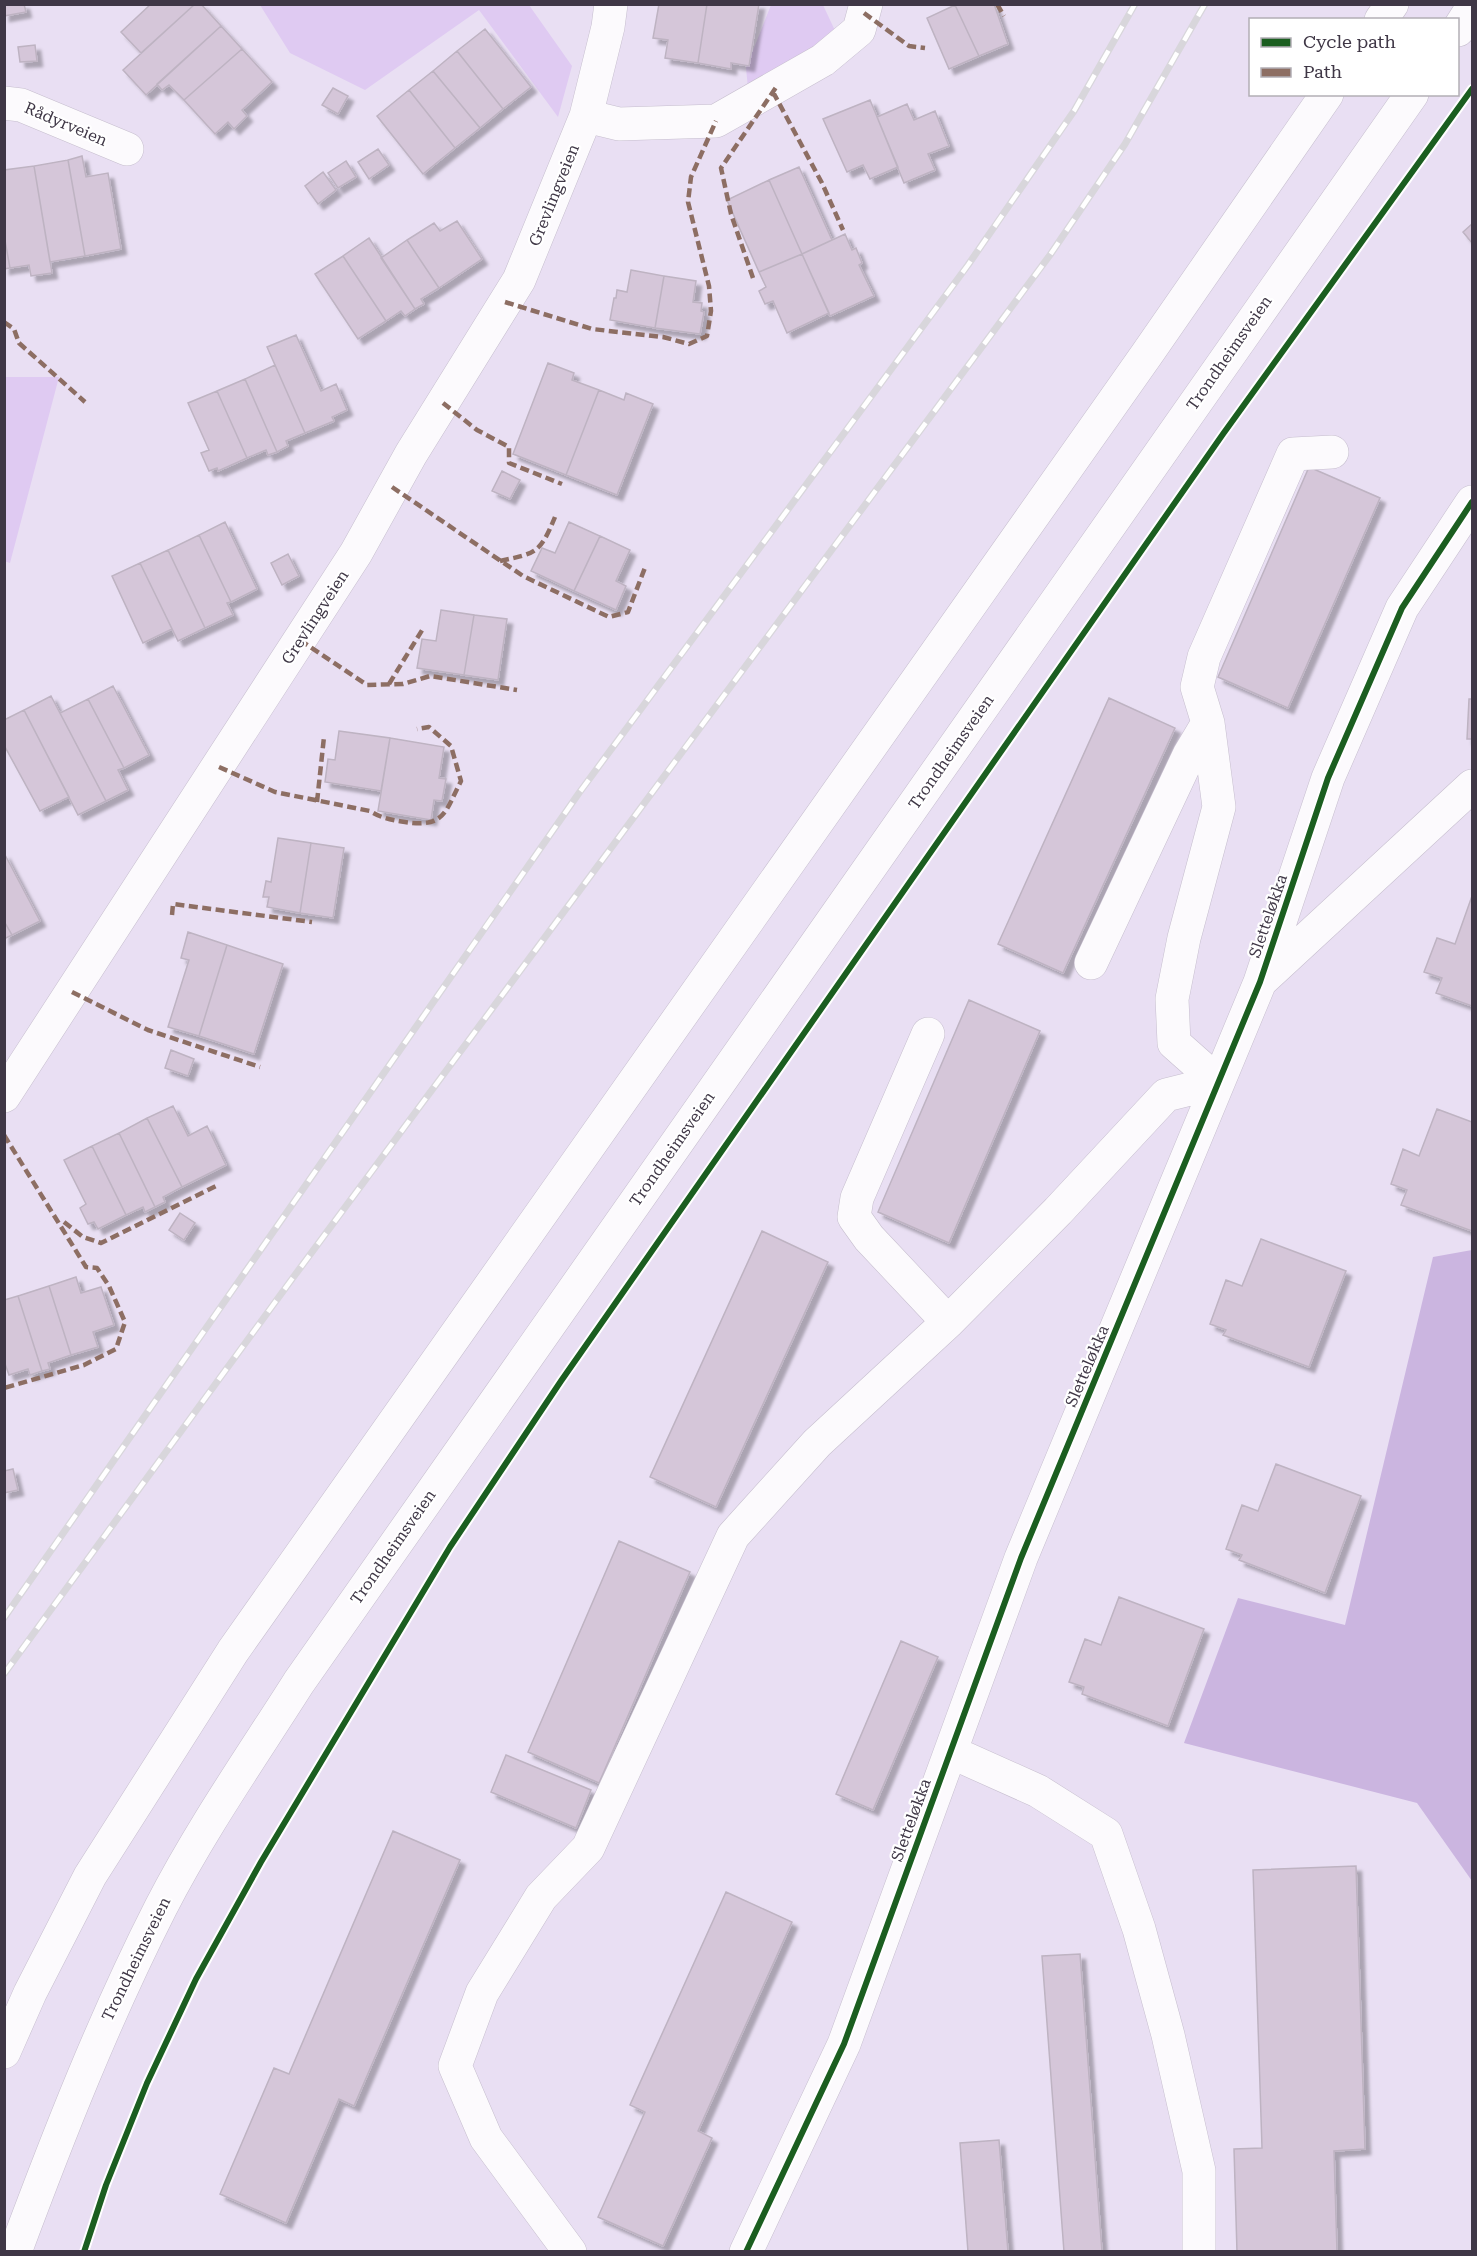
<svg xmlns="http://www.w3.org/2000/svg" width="1477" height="2256" font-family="'Roboto Serif',serif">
  <defs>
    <filter id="shadow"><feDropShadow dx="5.5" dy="5.5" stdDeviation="1.5" flood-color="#0004"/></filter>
  </defs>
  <rect width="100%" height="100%" fill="#e9dff3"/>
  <path fill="#dfcaf2" d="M 260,5 L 529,5 L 572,66 L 558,117 L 479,10 L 365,90 L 290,53 Z
    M 771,5 L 823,5 L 838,37 L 748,88 L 746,68 Z
    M 5,377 L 59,377 L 10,563 L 4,561 Z"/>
  <path fill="#cbb5e0" d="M 1472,1250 L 1472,1881 L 1417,1803 L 1184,1743 L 1238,1598 L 1345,1625 L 1433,1257 Z"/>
  <path fill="#d5c6d9" stroke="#beb3c2" stroke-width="1.5" filter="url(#shadow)" d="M 4,4 L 24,4 L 26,12 L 4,16 Z
    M 151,4 L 195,4 L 141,53 L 121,32 Z
    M 195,4 L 201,4 L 221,26 L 146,95 L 123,70 Z
    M 659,4 L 707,4 L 698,63 L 665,58 L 668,40 L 653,38 Z
    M 707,4 L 759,4 L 749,66 L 731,63 L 731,69 L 698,63 Z
    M 994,4 L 1008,44 L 979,56 L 955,5 Z
    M 955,5 L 979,56 L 949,69 L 927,18 Z
    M 221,26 L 242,49 L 184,100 L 169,85 L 162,90 L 157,84 Z
    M 485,29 L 531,87 L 503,109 L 457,51 Z
    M 35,45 L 37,61 L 20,62 L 18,47 Z
    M 242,49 L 272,82 L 242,110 L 247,116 L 234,129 L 228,122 L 215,134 L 184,100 Z
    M 457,51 L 503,109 L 480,128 L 433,71 Z
    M 433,71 L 480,128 L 455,148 L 409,90 Z
    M 333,88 L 348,96 L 338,114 L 322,105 Z
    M 409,90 L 455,148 L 423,174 L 377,116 Z
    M 870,100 L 898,167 L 870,179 L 863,165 L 847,172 L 823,119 Z
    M 907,104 L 914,120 L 935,111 L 949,146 L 928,154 L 935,170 L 904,183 L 877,117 Z
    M 378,149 L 389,165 L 369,179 L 358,162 Z
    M 82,156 L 86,177 L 108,173 L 121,249 L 85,256 L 68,160 Z
    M 68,160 L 85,256 L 50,262 L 34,166 Z
    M 346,161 L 356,177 L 338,188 L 328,173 Z
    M 34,166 L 52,273 L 31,276 L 29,265 L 10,268 L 4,235 L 4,170 Z
    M 799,167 L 832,240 L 802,254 L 769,180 Z
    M 323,172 L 336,190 L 318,204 L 305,186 Z
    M 769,180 L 802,254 L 759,272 L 727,200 Z
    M 457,221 L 482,259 L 439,288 L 407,240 L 434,223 L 440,231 Z
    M 1472,224 L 1472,243 L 1463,232 Z
    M 845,234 L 852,250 L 856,248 L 862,263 L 859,265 L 874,296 L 830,316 L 802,254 Z
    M 4,235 L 10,268 L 4,269 Z
    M 369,238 L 415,309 L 405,316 L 401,311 L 386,321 L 343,256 Z
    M 407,240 L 439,288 L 421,299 L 424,304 L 415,309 L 381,258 Z
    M 802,254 L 829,313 L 787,333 L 773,301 L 765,304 L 759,291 L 766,287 L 759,272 Z
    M 343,256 L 386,321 L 358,339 L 315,274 Z
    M 631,270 L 664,276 L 655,328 L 610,320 L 614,298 L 616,298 L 617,290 L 627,292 Z
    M 664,276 L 696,281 L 693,302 L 702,303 L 701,311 L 704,312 L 700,334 L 655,328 Z
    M 296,335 L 321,391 L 336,384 L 347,410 L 332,417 L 334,421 L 305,433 L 267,347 Z
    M 548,363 L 574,373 L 572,380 L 599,390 L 566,475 L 513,454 Z
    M 275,365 L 305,433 L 286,441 L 288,446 L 277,452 L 245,379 Z
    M 245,379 L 277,452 L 268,455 L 266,450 L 247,458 L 217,391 Z
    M 599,390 L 624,400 L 626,393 L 653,404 L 617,495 L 566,475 Z
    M 217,391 L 247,458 L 218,471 L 217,468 L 209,471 L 201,453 L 209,450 L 188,403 Z
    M 1309,467 L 1380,498 L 1288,708 L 1218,677 Z
    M 502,471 L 520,480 L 510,499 L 492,491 Z
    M 225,522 L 257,589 L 231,602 L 199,535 Z
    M 569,522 L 600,536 L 574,591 L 531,571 L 542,548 L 555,553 Z
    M 199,535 L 231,602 L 227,603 L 233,615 L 205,628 L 168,550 Z
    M 600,536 L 630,550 L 616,581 L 626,586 L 616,610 L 574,591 Z
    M 168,550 L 205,628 L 178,641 L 140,563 Z
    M 288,554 L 299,576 L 282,585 L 271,563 Z
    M 140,563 L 172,629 L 143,643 L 112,576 Z
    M 441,610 L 474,615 L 464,675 L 417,668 L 422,639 L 436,641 Z
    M 474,615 L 507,619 L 498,680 L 464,675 Z
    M 113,686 L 149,755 L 124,768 L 88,699 Z
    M 51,696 L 106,801 L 78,815 L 24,710 Z
    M 1109,698 L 1175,728 L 1063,973 L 998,944 Z
    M 88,699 L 124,768 L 118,770 L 128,790 L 106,801 L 60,713 Z
    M 1469,699 L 1472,699 L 1472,739 L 1467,739 Z
    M 24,710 L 69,797 L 40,811 L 4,745 L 4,720 Z
    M 339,731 L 390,738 L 381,791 L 325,782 L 328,759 L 335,760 Z
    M 390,738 L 444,747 L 439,778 L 446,779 L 442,801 L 434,800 L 431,820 L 378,811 Z
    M 278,838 L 311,843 L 300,913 L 267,907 L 269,897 L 263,897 L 266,881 L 271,882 Z
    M 311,843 L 344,848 L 333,918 L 300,913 Z
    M 4,853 L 40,921 L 12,935 L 4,921 Z
    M 1472,896 L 1472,1006 L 1436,993 L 1442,978 L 1424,972 L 1437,938 L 1455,944 Z
    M 4,921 L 12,935 L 4,939 Z
    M 188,932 L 227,945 L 199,1036 L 168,1027 L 189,960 L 181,958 Z
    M 227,945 L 283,964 L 254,1054 L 199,1036 Z
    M 969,1000 L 1040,1031 L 949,1243 L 878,1212 Z
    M 171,1050 L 194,1059 L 188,1076 L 165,1068 Z
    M 173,1106 L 188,1136 L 207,1126 L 226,1165 L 182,1187 L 147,1118 Z
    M 1437,1109 L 1472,1122 L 1472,1231 L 1401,1205 L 1407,1190 L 1391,1184 L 1403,1149 L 1419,1156 Z
    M 147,1118 L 182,1187 L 163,1197 L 165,1202 L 155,1207 L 119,1133 Z
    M 119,1133 L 155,1207 L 145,1212 L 143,1207 L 126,1215 L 92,1146 Z
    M 92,1146 L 126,1215 L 98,1229 L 94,1222 L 88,1224 L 80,1208 L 86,1204 L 64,1160 Z
    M 180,1213 L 195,1223 L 184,1240 L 169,1230 Z
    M 762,1231 L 828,1262 L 716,1507 L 650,1477 Z
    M 1261,1239 L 1346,1271 L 1309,1367 L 1223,1335 L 1226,1330 L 1210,1324 L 1226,1280 L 1242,1286 Z
    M 76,1277 L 81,1293 L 101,1287 L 114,1325 L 93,1332 L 98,1347 L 71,1355 L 49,1286 Z
    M 49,1286 L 71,1355 L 48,1363 L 50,1369 L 42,1371 L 18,1296 Z
    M 18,1296 L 42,1371 L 30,1375 L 28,1369 L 9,1375 L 4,1361 L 4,1300 Z
    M 1276,1464 L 1361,1496 L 1325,1593 L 1239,1560 L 1242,1555 L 1226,1549 L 1242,1505 L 1258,1511 Z
    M 13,1469 L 18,1490 L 4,1493 L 4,1471 Z
    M 619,1541 L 690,1572 L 599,1783 L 528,1752 Z
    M 1119,1597 L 1204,1629 L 1168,1726 L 1082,1694 L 1084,1687 L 1069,1682 L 1085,1639 L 1101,1645 Z
    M 901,1641 L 938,1657 L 873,1810 L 836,1794 Z
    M 506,1755 L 591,1790 L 576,1828 L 491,1792 Z
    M 393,1831 L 460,1860 L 354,2106 L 339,2099 L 286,2223 L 220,2194 L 274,2068 L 289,2074 Z
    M 1356,1866 L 1365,2149 L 1334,2151 L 1337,2252 L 1237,2252 L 1234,2149 L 1262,2148 L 1253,1870 Z
    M 726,1892 L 792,1922 L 698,2131 L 712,2138 L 663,2246 L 598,2217 L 645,2112 L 630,2105 Z
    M 1080,1954 L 1102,2252 L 1064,2252 L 1042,1956 Z
    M 999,2140 L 1008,2252 L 968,2252 L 960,2143 Z"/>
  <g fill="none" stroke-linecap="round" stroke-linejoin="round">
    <defs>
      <path id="minor" d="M 4,103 L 21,105 L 127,149
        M 586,116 L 619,124 L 716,121 L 823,60 L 859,30 L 866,4
        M 1091,963 L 1189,755 L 1208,723
        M 1262,980 L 1472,786
        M 928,1034 L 857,1198 L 854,1217 L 869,1238 L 948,1322
        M 1218,1082 L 1174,1043 L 1172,999 L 1184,938 L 1219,807 L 1208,723 L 1197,687 L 1204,657 L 1293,454 L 1332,452
        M 4,1096 L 356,553 L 411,454 L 519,280 L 586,116 L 608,27 L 611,4
        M 951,1752 L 1038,1791 L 1106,1834 L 1139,1929 L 1168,2035 L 1199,2171 L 1199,2252
        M 570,2252 L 486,2138 L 455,2066 L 482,1993 L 541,1897 L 588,1848 L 733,1536 L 817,1443 L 948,1322 L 1058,1211 L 1166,1095 L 1218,1082
        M 746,2252 L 844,2044 L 1021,1558 L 1260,982 L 1328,778 L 1402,608 L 1472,502"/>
      <path id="highway" d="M 1381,20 L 1392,4
        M 1458,30 L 1472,8
        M 4,2052 L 30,1993 L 90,1876 L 233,1651 L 1147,354 L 1327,94
        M 15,2252 C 59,2134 104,2019 161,1907 C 201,1829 252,1756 299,1682 L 1412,94"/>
    </defs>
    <use href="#minor" stroke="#c6bece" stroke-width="34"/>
    <use href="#highway" stroke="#c6bece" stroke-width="34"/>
    <use href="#minor" stroke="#fcfafd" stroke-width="33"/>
    <use href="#highway" stroke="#fcfafd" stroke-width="33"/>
    <defs>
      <path id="rail" d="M 4,1618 L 579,793 L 968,265 L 1074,111 L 1135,4
        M 4,1674 L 292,1279 L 1050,255 L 1125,144 L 1205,4"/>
    </defs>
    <use href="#rail" stroke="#d8d6db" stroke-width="7"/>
    <use href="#rail" stroke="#fff" stroke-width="4.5" stroke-dasharray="14" stroke-linecap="butt"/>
    <path stroke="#8d6e63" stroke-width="4.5" stroke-dasharray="9 4.5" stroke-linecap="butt" d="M 997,4 L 1004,16
      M 864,13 L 909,46 L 925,48
      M 773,92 L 822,183 L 843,230
      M 753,278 L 731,214 L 721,168 L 777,86
      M 505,302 L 592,329 L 663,337 L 689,344 L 707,336 L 711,311 L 709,286 L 688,202 L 691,177 L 716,121
      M 4,322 L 14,329 L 19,343 L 85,402
      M 443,403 L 477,430 L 509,447 L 509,463 L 562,484
      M 392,487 L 523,576 L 609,617 L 628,612 L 646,565
      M 500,561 C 537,553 540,553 555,517
      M 300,640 L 367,685 L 403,684 L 430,676 L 517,690
      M 389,684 L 424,627
      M 219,767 L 275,792 L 370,811 C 381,818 391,820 405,822 C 445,828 445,812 461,781 L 451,746 L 429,727 L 417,729
      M 317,802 L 324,737
      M 172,915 L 173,904 L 312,922
      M 72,992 L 148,1030 L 260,1067
      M 4,1135 L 86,1267 L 97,1268 L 109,1286 L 125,1322 L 116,1349 L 84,1365 L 4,1388
      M 64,1222 L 83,1237 L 101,1243 L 218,1185"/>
    <defs>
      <path id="cycleway" d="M 84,2252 L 106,2185 L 147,2083 L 196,1979 L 261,1862 L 450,1547 L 561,1381 L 1223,434 L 1472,89
        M 746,2252 L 844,2044 L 1021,1558 L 1260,982 L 1328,778 L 1402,608 L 1472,502"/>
    </defs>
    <use href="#cycleway" stroke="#fff" stroke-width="10"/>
    <use href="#cycleway" stroke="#1b5e20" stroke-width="6"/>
  </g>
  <g text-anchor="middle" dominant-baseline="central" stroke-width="4.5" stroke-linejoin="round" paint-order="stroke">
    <g font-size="16" fill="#3f3746" stroke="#fff">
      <text transform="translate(66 124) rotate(23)">Rådyrveien</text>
      <text transform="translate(554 195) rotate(-68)">Grevlingveien</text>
      <text transform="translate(1229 353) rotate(-55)">Trondheimsveien</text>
      <text transform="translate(315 617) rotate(-57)">Grevlingveien</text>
      <text transform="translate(951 752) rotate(-55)">Trondheimsveien</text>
      <text transform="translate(1268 916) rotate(-71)">Sletteløkka</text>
      <text transform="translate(672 1149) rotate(-55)">Trondheimsveien</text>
      <text transform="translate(1087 1366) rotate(-67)">Sletteløkka</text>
      <text transform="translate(393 1547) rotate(-55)">Trondheimsveien</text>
      <text transform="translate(911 1820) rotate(-70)">Sletteløkka</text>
      <text transform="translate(136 1959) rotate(-64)">Trondheimsveien</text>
    </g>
  </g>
  <rect width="1477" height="2256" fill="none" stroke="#3f3746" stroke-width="12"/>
  <rect x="1249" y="18" width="210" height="78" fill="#ffffff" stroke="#b2afb5" stroke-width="1.5"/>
  <rect x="1261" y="38" width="30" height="9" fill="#1b5e20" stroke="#b2afb5" stroke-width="1.5"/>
  <text x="1303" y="48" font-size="18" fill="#3f3746">Cycle path</text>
  <rect x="1261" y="68" width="30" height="9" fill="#8d6e63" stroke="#b2afb5" stroke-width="1.5"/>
  <text x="1303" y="78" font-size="18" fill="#3f3746">Path</text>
</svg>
